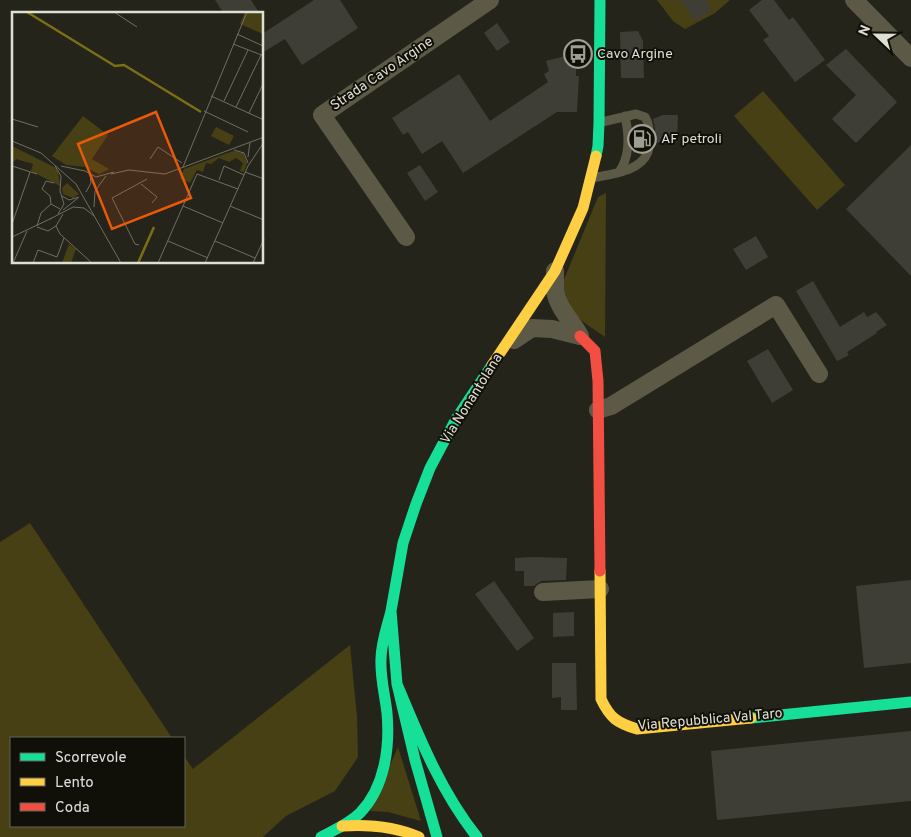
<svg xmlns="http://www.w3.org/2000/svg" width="911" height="837" font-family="Overpass,sans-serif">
  <rect width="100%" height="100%" fill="#25241a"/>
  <path fill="#464014" d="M 657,0 L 730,0 L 715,13 L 685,29 L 673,21 Z
    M 763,91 L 845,185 L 817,210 L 734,116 Z
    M 606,193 L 605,337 C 594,329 578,320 570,309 C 564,301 564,291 563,282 L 598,197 Z
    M 30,523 L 172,738 L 11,738 L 11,826 L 184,826 L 184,756 L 193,769 L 350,645 L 357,717 L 358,757 L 335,791 L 286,816 L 263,837 L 0,837 L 0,542 Z
    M 398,747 L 421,821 L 388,812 L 370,811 Z"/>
  <path fill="#3f3e36" d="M 215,0 L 251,0 L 260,14 L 224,14 Z
    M 314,0 L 340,0 L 358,28 L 302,65 L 285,39 L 262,53 L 262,34 Z
    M 681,0 L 706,0 L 712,10 L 695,21 Z
    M 762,0 L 774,0 L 789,20 L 793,17 L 825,60 L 795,82 L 763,40 L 769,36 L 749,10 Z
    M 497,23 L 510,42 L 497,51 L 484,33 Z
    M 638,31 L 643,41 L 644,78 L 621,78 L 620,32 Z
    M 846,49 L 897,102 L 856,143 L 832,119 L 856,95 L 826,65 Z
    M 569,55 L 571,64 L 576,64 L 576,76 L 579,76 L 577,112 L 557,112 L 463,173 L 442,141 L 422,154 L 408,132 L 403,135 L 392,118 L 459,74 L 490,121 L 548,82 L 544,74 L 549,71 L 546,61 Z
    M 663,115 L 678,115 L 677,142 L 662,141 L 655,144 L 655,128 L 653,119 Z
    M 641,124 L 643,131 L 642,149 L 633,153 L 634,138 L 633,127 Z
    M 911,145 L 911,276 L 846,209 Z
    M 420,165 L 438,192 L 425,201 L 407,173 Z
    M 756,236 L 768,257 L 746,270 L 733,249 Z
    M 813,281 L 840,327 L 864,312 L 867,317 L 876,312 L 887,325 L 876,332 L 877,333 L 847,352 L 849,355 L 837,361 L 796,291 Z
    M 768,349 L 793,390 L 772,403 L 747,361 Z
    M 533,557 L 567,558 L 566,580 L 542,581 L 538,583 L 534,586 L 524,586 L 524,571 L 515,571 L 515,558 Z
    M 911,580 L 911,663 L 864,668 L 856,586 Z
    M 494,581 L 534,638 L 517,651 L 475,594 Z
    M 574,612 L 574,636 L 553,637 L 553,613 Z
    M 552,663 L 576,663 L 577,710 L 561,710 L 561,697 L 552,698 Z
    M 911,731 L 911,801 L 717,820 L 711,751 Z"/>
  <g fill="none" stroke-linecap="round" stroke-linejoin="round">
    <path stroke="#5c5a47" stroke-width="9" d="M 619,172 C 630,157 629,134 625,116
      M 592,178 C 611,174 640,172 648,152 C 649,148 649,144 649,140 C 649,131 650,125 645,117 L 636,114 L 602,122"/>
    <path stroke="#5c5a47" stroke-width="18" d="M 854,0 L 911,58
      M 406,237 L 322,115 L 490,0
      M 514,340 L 532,328 L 552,329 L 580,336 C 572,321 558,308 555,291 C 555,284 555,277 555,271
      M 598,410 L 611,406 L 776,305 L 819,374
      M 543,592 L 600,589"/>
    <path stroke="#16e098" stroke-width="11" d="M 596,156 L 598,146 L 599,123 L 600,0
      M 397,684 C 419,737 441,792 477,837
      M 751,718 L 911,702
      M 321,837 C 334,830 349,824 360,813 C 385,787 390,747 387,713 C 385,695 380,677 381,659 C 381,643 387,627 391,611
      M 437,837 L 415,760 L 397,684 L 391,611 L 403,543 L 416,504 L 430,468 L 456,419 L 492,365"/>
    <path stroke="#ffcf43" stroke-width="11" d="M 492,365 L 555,271 L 583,208 L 596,156
      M 600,571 L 601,699 C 610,718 617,723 637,729 L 751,718
      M 342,826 C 369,824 394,826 419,837"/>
    <path stroke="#f24e42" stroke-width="11" d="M 580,336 L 595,351 L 598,381 L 600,571"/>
  </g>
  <defs>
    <symbol id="bus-ring" viewBox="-11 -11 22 22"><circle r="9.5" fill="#111008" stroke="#9f9e93" stroke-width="1.5"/><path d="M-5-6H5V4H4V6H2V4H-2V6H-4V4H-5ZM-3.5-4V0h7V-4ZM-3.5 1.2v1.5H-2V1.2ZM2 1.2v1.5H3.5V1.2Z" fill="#9f9e93"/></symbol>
    <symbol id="fuel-ring" viewBox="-11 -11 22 22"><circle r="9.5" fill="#111008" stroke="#9f9e93" stroke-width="1.5"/><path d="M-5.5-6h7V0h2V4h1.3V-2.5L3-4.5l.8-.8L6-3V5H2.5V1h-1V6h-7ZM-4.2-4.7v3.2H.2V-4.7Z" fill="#9f9e93"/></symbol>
  </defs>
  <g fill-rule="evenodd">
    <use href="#bus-ring" x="562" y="38" width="32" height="32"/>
    <use href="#fuel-ring" x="626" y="123" width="32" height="32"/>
  </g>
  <g text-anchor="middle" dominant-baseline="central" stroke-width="4" stroke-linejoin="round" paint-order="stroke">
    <g font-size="14" fill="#e0dfd4" stroke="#111008" text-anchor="start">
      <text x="597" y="54">Cavo Argine</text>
      <text x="661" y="139">AF petroli</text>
    </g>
    <g font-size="14" fill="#e0dfd4" stroke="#111008">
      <text transform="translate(382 74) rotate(-34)">Strada Cavo Argine</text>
      <text transform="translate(472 399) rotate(-58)">Via Nonantolana</text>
      <text transform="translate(710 720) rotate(-5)">Via Repubblica Val Taro</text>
    </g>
  </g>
  <g transform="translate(12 12)">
    <rect width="251" height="251" fill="#25241a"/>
    <path d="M 233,0 L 251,0 L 251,22 L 228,12 ZM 71,104 L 96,123 L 80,147 L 97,157 L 87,162 L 73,155 L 54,153 L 40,144 ZM 204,115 L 222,124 L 217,133 L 199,124 ZM 0,134 L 42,155 L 46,159 L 48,174 L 19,159 L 21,152 L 4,147 L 0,152 ZM 221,139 L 231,141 L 235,151 L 232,160 L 228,159 L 231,151 L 224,146 L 217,150 L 207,146 L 199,152 L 194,151 L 191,160 L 185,158 L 178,171 L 168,166 L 172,157 ZM 55,171 L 67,182 L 61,186 L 51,182 L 50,176 ZM 57,232 L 64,237 L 59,251 L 50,251 Z" fill="#464014"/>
    <path fill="none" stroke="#7b6f16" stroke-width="2.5" d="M 15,0 L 103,54 L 112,53 L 189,100M 126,251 L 142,215"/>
    <path fill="none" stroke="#706f64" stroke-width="1" d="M 102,0 L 125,15M 225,22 L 251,34M 221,32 L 252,44M 199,84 L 252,108M 212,89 L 236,38M 224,95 L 249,43M 192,99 L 236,120M 237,101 L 252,70M 0,107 L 26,115M 0,129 L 29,141 L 64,172 L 109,251M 222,138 L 232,141 L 236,151M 236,145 L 238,130M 138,147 L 146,135 L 170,151M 0,154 L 25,162M 43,154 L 49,164 L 48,179 L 52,192 L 46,202M 49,154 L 73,159 L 84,165 L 102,160M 171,155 L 235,0M 233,160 L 252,167M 99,162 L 117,158 L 153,162 L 252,125M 207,168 L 212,154 L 232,163M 42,171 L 34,169 L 30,177 L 38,184 L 39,192 L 48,197M 129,172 L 145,185 L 140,191M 74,180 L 79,171 L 78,162M 50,184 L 57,188 L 67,185M 171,194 L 211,211M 218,194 L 252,208M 82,195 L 83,179 L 94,164M 51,198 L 66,186M 51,202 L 44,214 L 48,222 L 80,251M 38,207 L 61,195 L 72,196 L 82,204M 0,212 L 18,160M 25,214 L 29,201 L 39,192M 25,215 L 36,219 L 44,214M 0,225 L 40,206M 156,229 L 196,246M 203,229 L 243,246M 127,233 L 123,232 L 100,186 L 135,167M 1,251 L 15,219M 21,251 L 26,238 L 45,245 L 52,226M 146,251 L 185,162 L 226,177M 193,251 L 236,154 L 252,130M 241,251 L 252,227"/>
    <path fill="#e8590c" fill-opacity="0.15" stroke="#e8590c" stroke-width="2.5" d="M 144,100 L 179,186 L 100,217 L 66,132 Z"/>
    <rect width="251" height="251" fill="none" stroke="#e0dfd4" stroke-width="2.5"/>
  </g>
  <rect x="10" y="737" width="175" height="90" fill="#111008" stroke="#64635a"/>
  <rect x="20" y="753" width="25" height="8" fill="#16e098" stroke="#64635a"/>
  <text x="55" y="762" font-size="15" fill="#e0dfd4">Scorrevole</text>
  <rect x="20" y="778" width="25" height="8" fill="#ffcf43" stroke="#64635a"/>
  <text x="55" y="787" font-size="15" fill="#e0dfd4">Lento</text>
  <rect x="20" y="803" width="25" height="8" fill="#f24e42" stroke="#64635a"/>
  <text x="55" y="812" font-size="15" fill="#e0dfd4">Coda</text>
  <g transform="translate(876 35) rotate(292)" stroke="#111008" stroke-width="4" paint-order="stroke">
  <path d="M0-4L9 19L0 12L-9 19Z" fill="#e0dfd4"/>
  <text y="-8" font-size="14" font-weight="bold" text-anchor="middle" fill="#e0dfd4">N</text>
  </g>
</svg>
